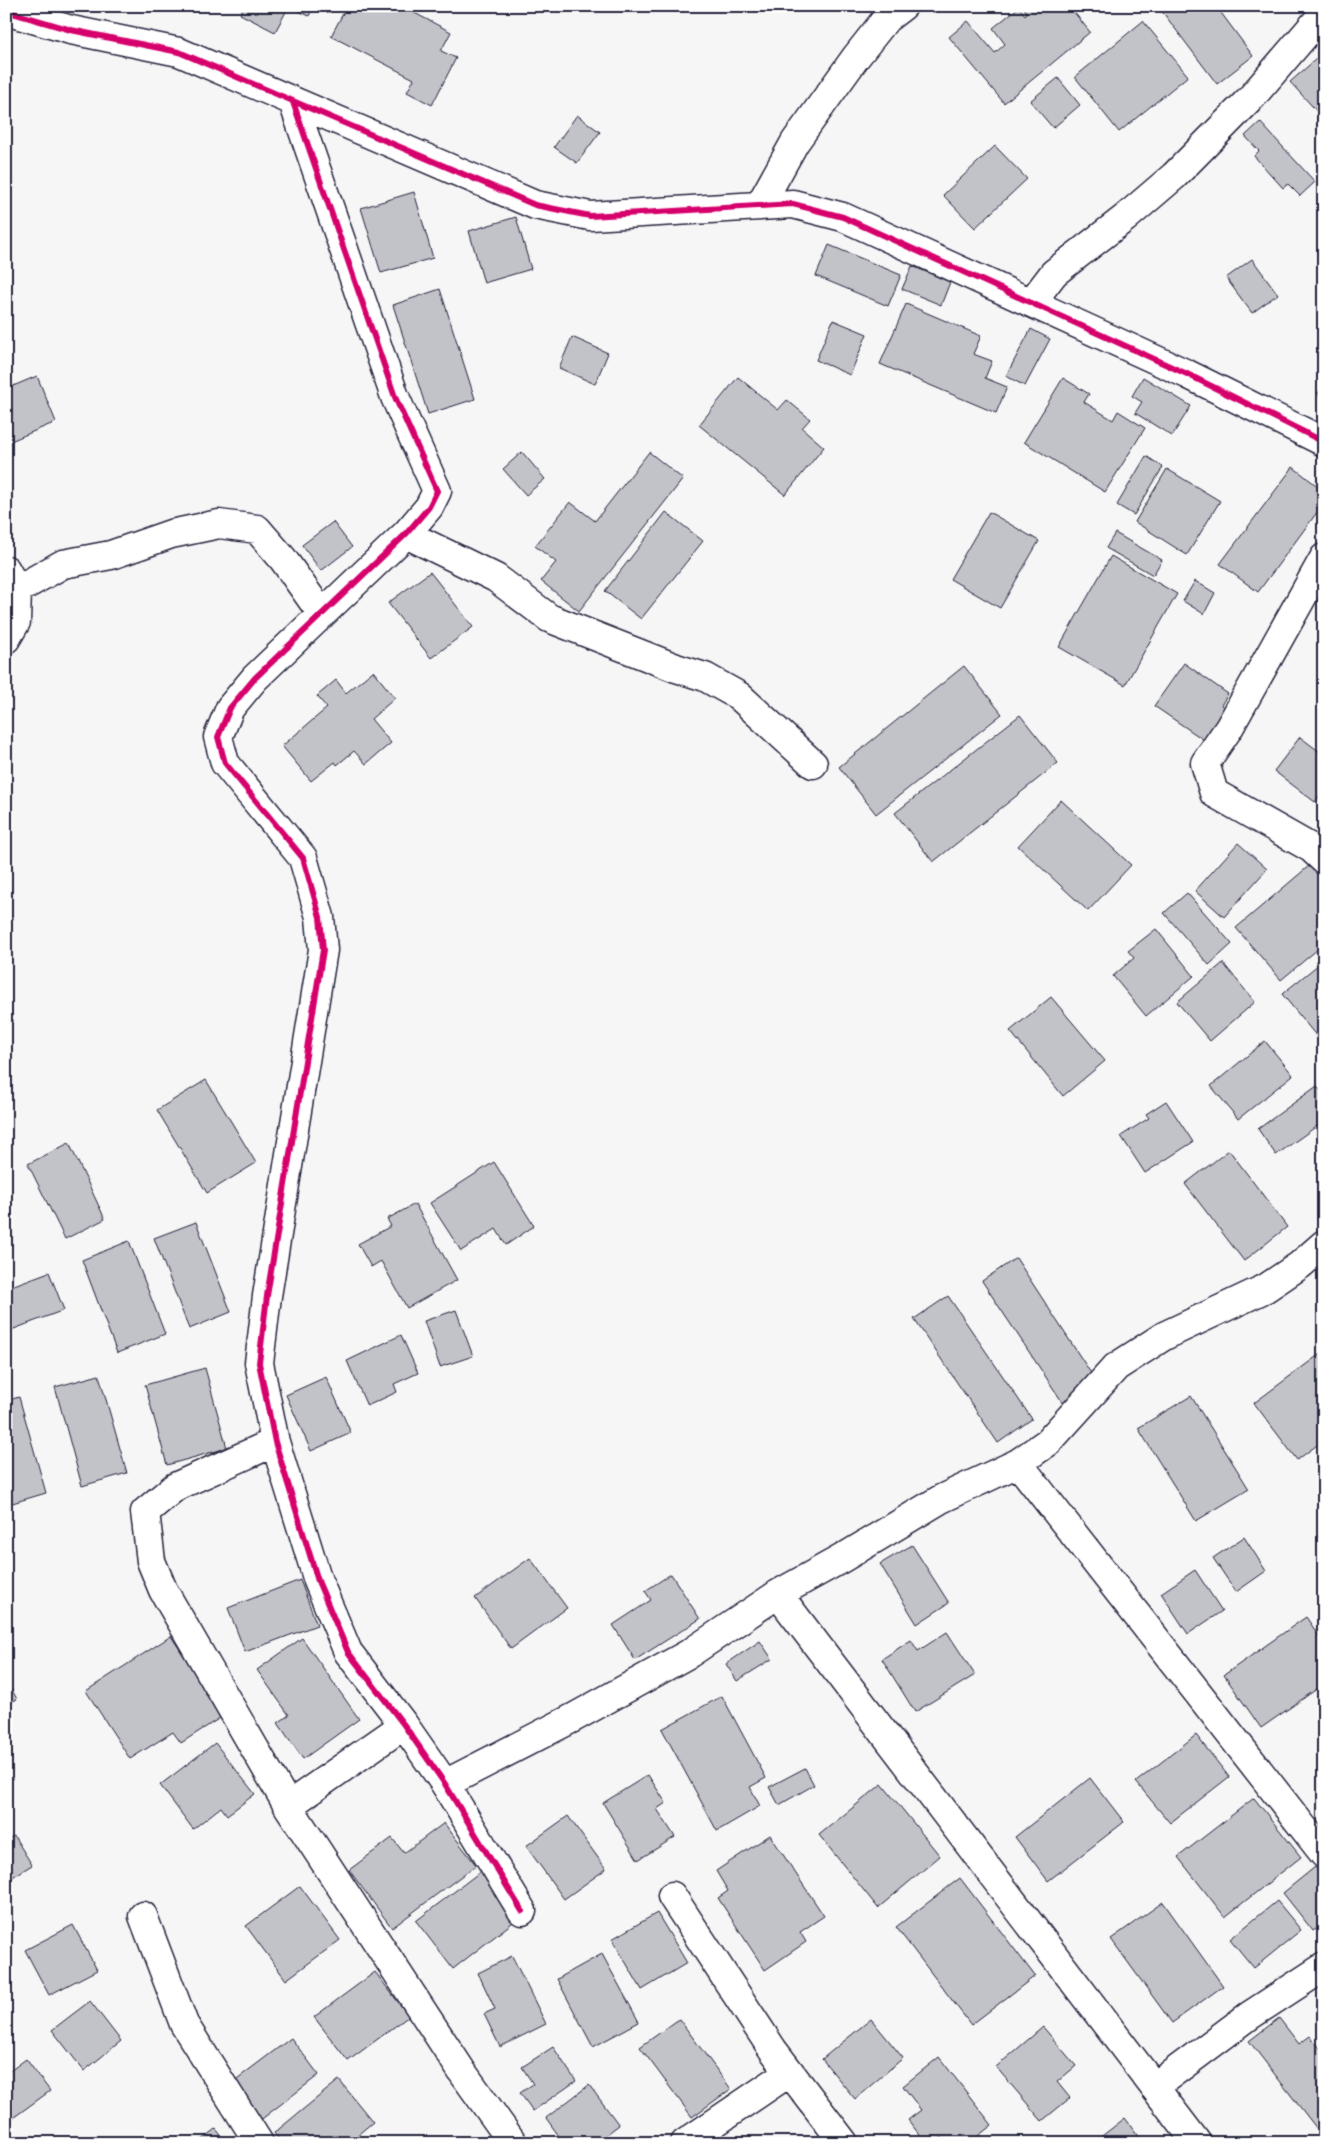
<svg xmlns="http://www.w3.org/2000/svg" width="1330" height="2149" font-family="'Architects Daughter',sans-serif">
  <rect width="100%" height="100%" fill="#f6f6f7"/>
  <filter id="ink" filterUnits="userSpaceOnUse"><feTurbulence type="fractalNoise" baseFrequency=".02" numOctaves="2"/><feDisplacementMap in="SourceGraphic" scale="10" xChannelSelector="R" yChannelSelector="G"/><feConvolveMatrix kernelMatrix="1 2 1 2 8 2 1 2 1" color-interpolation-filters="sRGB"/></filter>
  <g filter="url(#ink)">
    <path fill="#c2c2c9" stroke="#22223b" d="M 244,6 L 314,6 L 309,16 L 289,6 L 275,32 L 240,14 Z
      M 347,6 L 401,6 L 451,32 L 441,51 L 456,58 L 432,105 L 407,92 L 414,79 L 331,36 Z
      M 1022,6 L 1069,6 L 1090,32 L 1004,103 L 949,37 L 968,21 L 995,53 L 1005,44 L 993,28 L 1019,7 L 1025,15 L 1027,13 Z
      M 1167,6 L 1216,6 L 1253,56 L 1217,84 L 1161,10 Z
      M 1143,21 L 1188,76 L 1119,132 L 1075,77 Z
      M 1324,52 L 1324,119 L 1290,82 Z
      M 1058,78 L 1080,105 L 1053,128 L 1030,101 Z
      M 577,115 L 600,132 L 577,163 L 554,147 Z
      M 1260,122 L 1315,182 L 1300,196 L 1288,184 L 1283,188 L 1254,156 L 1259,151 L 1245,136 Z
      M 995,146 L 1027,179 L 975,228 L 943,195 Z
      M 414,192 L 433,258 L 381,273 L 361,208 Z
      M 516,217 L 531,269 L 484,283 L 469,231 Z
      M 829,245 L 901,275 L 888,306 L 816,276 Z
      M 1252,259 L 1278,294 L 1252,313 L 1226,278 Z
      M 912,266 L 950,282 L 941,305 L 902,289 Z
      M 440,289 L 475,399 L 428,414 L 393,305 Z
      M 906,304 L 981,336 L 973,354 L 992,361 L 985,378 L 1007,387 L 996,413 L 880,364 Z
      M 833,320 L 867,334 L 850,375 L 816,360 Z
      M 1031,329 L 1050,339 L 1025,386 L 1006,376 Z
      M 572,337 L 608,353 L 595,384 L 559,368 Z
      M 37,376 L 56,422 L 6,443 L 6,389 Z
      M 738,377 L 778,410 L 787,400 L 810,419 L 802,428 L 824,447 L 785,495 L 699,425 Z
      M 1143,377 L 1191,406 L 1172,436 L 1135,413 L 1142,402 L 1132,396 Z
      M 1063,378 L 1089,394 L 1084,402 L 1113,420 L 1118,411 L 1145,428 L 1105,492 L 1024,442 Z
      M 1324,388 L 1324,401 L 1317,393 Z
      M 522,452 L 545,479 L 526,495 L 503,469 Z
      M 649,452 L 683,479 L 579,611 L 541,581 L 556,562 L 535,546 L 570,502 L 595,521 Z
      M 1146,456 L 1163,467 L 1134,515 L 1117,505 Z
      M 1293,467 L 1324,491 L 1324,503 L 1258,592 L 1220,564 Z
      M 1167,469 L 1220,501 L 1187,555 L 1135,522 Z
      M 666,512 L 703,541 L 641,619 L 605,591 Z
      M 989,512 L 1039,541 L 1000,608 L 950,579 Z
      M 333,522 L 352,547 L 321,571 L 302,545 Z
      M 1115,533 L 1162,560 L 1153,575 L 1106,548 Z
      M 1111,556 L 1177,594 L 1125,685 L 1059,647 Z
      M 430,572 L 473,627 L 431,658 L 388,603 Z
      M 1195,581 L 1215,593 L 1204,614 L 1183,601 Z
      M 1184,663 L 1228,694 L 1221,705 L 1235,715 L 1213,746 L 1154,706 Z
      M 964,666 L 1002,714 L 876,814 L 839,767 Z
      M 373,671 L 395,698 L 371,719 L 391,743 L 366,764 L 354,751 L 337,765 L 335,762 L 311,781 L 282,746 L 327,708 L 317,696 L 336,680 L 346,693 Z
      M 1020,715 L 1058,763 L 933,862 L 895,813 Z
      M 1300,737 L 1324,755 L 1324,790 L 1315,802 L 1274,771 Z
      M 1061,800 L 1131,865 L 1088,911 L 1018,846 Z
      M 1324,814 L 1324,828 L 1317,823 Z
      M 1238,843 L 1267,869 L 1224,917 L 1195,891 Z
      M 1310,865 L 1324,881 L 1324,894 L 1319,898 L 1324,904 L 1324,944 L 1281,980 L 1236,928 Z
      M 1187,893 L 1232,944 L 1209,965 L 1164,913 Z
      M 1156,929 L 1194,976 L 1146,1016 L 1113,976 L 1134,958 L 1128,951 Z
      M 1324,960 L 1324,1033 L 1318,1038 L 1282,994 Z
      M 1223,963 L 1255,1002 L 1210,1041 L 1177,1002 Z
      M 1051,997 L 1105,1061 L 1063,1096 L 1010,1031 Z
      M 1265,1041 L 1293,1075 L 1238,1119 L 1211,1086 Z
      M 206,1080 L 256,1163 L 207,1193 L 157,1110 Z
      M 1317,1086 L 1324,1095 L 1324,1121 L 1276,1155 L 1258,1129 Z
      M 1166,1101 L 1193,1142 L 1145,1173 L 1121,1136 L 1149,1118 L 1146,1114 Z
      M 69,1143 L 105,1219 L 65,1239 L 28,1164 Z
      M 1229,1150 L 1287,1227 L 1244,1261 L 1185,1184 Z
      M 494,1162 L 534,1226 L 506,1245 L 496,1229 L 461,1251 L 430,1203 Z
      M 415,1204 L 457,1280 L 407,1308 L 381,1261 L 371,1267 L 358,1244 L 391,1226 L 387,1219 Z
      M 196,1222 L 231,1312 L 189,1329 L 154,1238 Z
      M 129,1241 L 165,1334 L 117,1353 L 82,1260 Z
      M 1016,1258 L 1096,1381 L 1063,1403 L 982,1281 Z
      M 49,1272 L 64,1310 L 6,1332 L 6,1288 Z
      M 948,1296 L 1032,1419 L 998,1443 L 914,1319 Z
      M 456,1310 L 473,1356 L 440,1367 L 424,1321 Z
      M 401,1335 L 418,1373 L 394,1384 L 397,1392 L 367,1406 L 347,1361 Z
      M 1324,1351 L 1324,1440 L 1297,1460 L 1254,1403 Z
      M 205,1368 L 227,1448 L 167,1465 L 145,1385 Z
      M 99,1375 L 127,1473 L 82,1486 L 55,1387 Z
      M 326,1377 L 351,1433 L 311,1451 L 286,1395 Z
      M 1191,1396 L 1249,1489 L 1196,1521 L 1138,1428 Z
      M 19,1397 L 46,1493 L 9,1504 L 6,1495 L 6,1401 Z
      M 1244,1537 L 1266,1571 L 1236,1592 L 1213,1558 Z
      M 912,1545 L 949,1603 L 917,1624 L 880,1564 Z
      M 530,1558 L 567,1608 L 511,1649 L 475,1598 Z
      M 1195,1570 L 1222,1611 L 1188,1634 L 1161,1593 Z
      M 671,1574 L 700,1619 L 635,1660 L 613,1625 L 651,1600 L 645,1591 Z
      M 300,1580 L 317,1625 L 245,1652 L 228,1608 Z
      M 1306,1617 L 1324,1643 L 1324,1684 L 1261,1728 L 1224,1675 Z
      M 947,1632 L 975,1675 L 915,1712 L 882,1659 L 911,1640 L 918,1651 Z
      M 171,1636 L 223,1716 L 181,1743 L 173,1732 L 130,1759 L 86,1691 Z
      M 302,1638 L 359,1719 L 303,1759 L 278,1723 L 289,1715 L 257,1670 Z
      M 760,1641 L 772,1659 L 737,1681 L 726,1664 Z
      M 6,1680 L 17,1699 L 6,1705 Z
      M 722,1696 L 766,1778 L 750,1787 L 760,1806 L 717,1831 L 662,1729 Z
      M 1196,1735 L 1229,1777 L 1170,1823 L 1136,1782 Z
      M 215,1743 L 255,1794 L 227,1815 L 221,1807 L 193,1829 L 160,1785 Z
      M 805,1768 L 814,1785 L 779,1805 L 769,1787 Z
      M 648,1775 L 666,1803 L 657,1809 L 675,1837 L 638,1860 L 603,1803 Z
      M 1090,1778 L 1124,1822 L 1048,1881 L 1015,1837 Z
      M 882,1784 L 940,1856 L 878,1908 L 819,1835 Z
      M 6,1790 L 11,1797 L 6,1800 Z
      M 1254,1798 L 1301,1857 L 1225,1917 L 1178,1857 Z
      M 568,1816 L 606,1869 L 564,1899 L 526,1846 Z
      M 444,1823 L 476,1865 L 392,1928 L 349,1870 L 392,1838 L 404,1853 Z
      M 770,1835 L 824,1916 L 800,1932 L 806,1942 L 765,1970 L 718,1898 L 728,1891 L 716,1871 Z
      M 14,1836 L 32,1865 L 6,1881 L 6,1840 Z
      M 1315,1867 L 1324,1878 L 1324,1923 L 1313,1931 L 1283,1893 Z
      M 485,1868 L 521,1916 L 453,1969 L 416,1921 Z
      M 960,1878 L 1035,1976 L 971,2025 L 896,1927 Z
      M 300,1886 L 340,1940 L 286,1980 L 246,1926 Z
      M 1277,1901 L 1301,1930 L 1254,1968 L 1230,1939 Z
      M 1163,1902 L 1223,1986 L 1172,2023 L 1111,1939 Z
      M 657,1913 L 687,1963 L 642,1990 L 612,1939 Z
      M 73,1925 L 97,1970 L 49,1995 L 25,1950 Z
      M 602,1954 L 639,2022 L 593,2047 L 557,1979 Z
      M 512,1956 L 546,2024 L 500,2047 L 484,2014 L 495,2009 L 478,1973 Z
      M 375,1972 L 409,2016 L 348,2061 L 314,2017 Z
      M 90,2001 L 121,2041 L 84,2071 L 52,2030 Z
      M 1279,2018 L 1299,2044 L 1310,2036 L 1324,2053 L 1324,2138 L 1249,2041 Z
      M 679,2019 L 731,2089 L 692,2117 L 640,2047 Z
      M 871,2019 L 903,2058 L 855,2099 L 822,2059 Z
      M 1043,2027 L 1076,2066 L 1057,2082 L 1070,2098 L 1042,2121 L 996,2067 Z
      M 291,2038 L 319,2075 L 254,2125 L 225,2088 Z
      M 553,2047 L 576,2081 L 533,2111 L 520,2093 L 533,2084 L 522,2067 Z
      M 939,2057 L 992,2125 L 969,2143 L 947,2143 L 942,2137 L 935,2143 L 926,2143 L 908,2120 L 921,2110 L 903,2086 Z
      M 26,2059 L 50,2091 L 6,2123 L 6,2074 Z
      M 339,2080 L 373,2122 L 348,2143 L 282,2143 L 274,2133 Z
      M 589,2085 L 619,2125 L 595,2143 L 564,2143 L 546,2118 Z
      M 1125,2118 L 1144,2143 L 1093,2143 Z
      M 216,2129 L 227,2143 L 198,2143 Z"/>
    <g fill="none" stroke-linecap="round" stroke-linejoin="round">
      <defs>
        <path id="street" d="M 6,11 L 71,30 L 179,52 L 535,205 L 590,216 L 793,204 L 843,217 L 1187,374 L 1324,442
          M 293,102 L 395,397 L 437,491 L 429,507 L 406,534 L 255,678 L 230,708 L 218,737 L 225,763 L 303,858 L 320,917 L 323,950 L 267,1296 L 259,1363 L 275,1442 L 318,1581 L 348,1652 L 404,1725 L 445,1784 L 522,1911
          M 760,205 L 795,142 L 856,57 L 886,19 L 903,6
          M 1031,303 L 1054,273 L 1125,218 L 1174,176 L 1250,99 L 1317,21 L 1324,16
          M 406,534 L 496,578 L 549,618 L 676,668 L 705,677 L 739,696 L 813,764
          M 1324,558 L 1229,728 L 1205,763 L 1214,793 L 1311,848 L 1324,860
          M 6,570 L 17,590 L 16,622 L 6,639
          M 17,590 L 63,564 L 111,555 L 171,534 L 219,524 L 257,529 L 283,559 L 322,614
          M 275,1442 L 175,1487 L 145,1512 L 151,1561 L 163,1590 L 288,1806 L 463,2073 L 513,2143
          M 1018,1463 L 1324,1854
          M 778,1594 L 1197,2143
          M 445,1784 L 573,1718 L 690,1653 L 778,1594 L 841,1559 L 941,1499 L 1018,1463 L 1048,1442 L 1116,1367 L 1164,1336 L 1266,1288 L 1300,1265 L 1324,1244
          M 288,1806 L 404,1725
          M 672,1896 L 773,2050 L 844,2143
          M 143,1916 L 184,2024 L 259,2143
          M 1154,2087 L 1249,2016 L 1324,1967
          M 685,2143 L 790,2072"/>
      </defs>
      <use href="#street" stroke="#22223b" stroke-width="31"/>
      <use href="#street" stroke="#fff" stroke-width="28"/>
      <defs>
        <path id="cycleway" d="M 6,11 L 71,30 L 179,52 L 535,205 L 590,216 L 793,204 L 843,217 L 1187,374 L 1324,442
          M 293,102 L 395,397 L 437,491 L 429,507 L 406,534 L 255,678 L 230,708 L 218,737 L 225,763 L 303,858 L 320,917 L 323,950 L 267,1296 L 259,1363 L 275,1442 L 318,1581 L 348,1652 L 404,1725 L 445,1784 L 522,1911"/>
      </defs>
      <use href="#cycleway" stroke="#fff" stroke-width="9"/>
      <use href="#cycleway" stroke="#d6006c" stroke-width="6"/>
    </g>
  </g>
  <rect width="1330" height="2149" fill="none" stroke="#fff" stroke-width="25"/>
  <rect x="12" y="12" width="1305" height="2124" fill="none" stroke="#22223b" stroke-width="2" filter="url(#ink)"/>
</svg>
